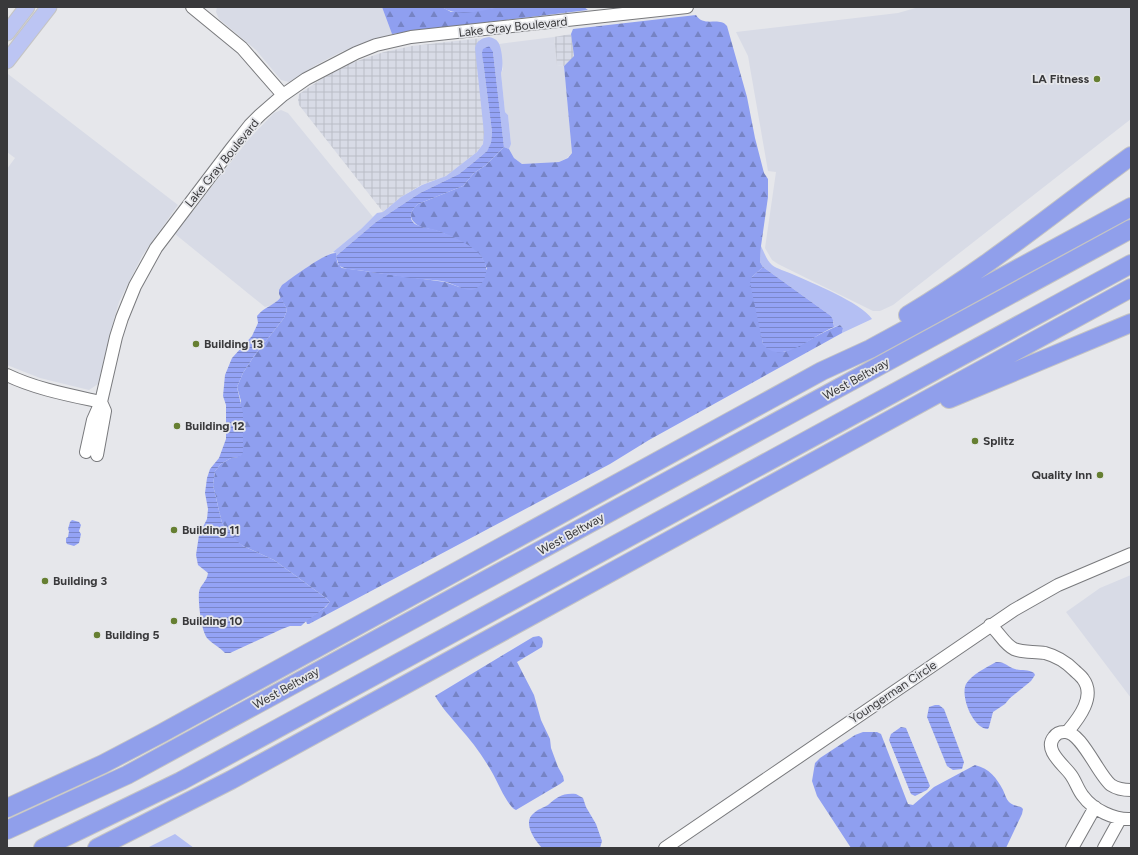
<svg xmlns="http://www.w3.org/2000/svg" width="1138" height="855" font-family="Figtree,sans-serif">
  <defs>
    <pattern id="industrial-grid" width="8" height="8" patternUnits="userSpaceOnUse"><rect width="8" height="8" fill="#d8dbe6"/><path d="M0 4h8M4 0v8" fill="none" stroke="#babdc6"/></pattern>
    <pattern id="forest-firs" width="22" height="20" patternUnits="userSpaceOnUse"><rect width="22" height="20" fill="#8f9ff0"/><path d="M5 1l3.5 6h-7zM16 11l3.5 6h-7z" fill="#7683c4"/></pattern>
    <pattern id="water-rules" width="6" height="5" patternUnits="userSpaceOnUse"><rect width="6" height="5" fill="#94a3f5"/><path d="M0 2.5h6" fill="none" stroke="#7a86c8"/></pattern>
  </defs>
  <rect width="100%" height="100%" fill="#e6e7eb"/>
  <path fill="#d8dbe6" d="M 217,7 L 382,7 L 392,34 L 341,52 L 316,65 L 289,82 L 281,80 L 256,50 L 219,19 L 216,12 Z
    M 919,7 L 1131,7 L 1131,119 L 893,305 L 880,311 L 873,311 L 778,264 L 772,260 L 765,248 L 776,172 L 768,171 L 748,56 L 736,32 L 898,13 Z
    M 554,37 L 557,65 L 564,66 L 572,153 L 567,158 L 559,162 L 522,164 L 514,158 L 509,149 L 511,143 L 508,115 L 505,112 L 501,73 L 503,69 L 499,44 Z
    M 8,74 L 178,205 L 142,256 L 119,302 L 111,330 L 98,384 L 89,390 L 40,378 L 7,365 L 7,169 L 15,158 L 7,152 Z
    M 281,110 L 288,113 L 373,217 L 361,229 L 333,252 L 319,260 L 282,285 L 279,294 L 281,297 L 273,305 L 265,307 L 175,234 L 248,140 L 274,113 Z
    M 1131,575 L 1131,698 L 1066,612 L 1100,588 Z"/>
  <path fill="url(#industrial-grid)" d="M 571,34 L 574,57 L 564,66 L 557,65 L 554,37 Z
    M 482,38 L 479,40 L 484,133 L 483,144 L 477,152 L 446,176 L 421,185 L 401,197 L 383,212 L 299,105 L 298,100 L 299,94 L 323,78 L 354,62 L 384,52 L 412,46 Z"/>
  <path fill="#b4bff3" d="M 489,37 C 493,38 496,39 498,42 C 502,47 504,68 501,73 L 505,112 L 508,115 L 511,144 L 509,149 L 504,147 L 493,52 L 483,61 L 492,132 L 491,144 L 487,151 L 474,162 L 459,174 L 420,193 L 376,222 L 336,256 L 336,253 L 333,252 L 361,229 L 377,213 L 383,212 L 401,197 L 422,185 L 446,176 L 477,152 L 483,144 L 484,133 L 475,48 C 477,40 482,38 489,37 Z
    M 761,246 C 764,252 767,261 772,265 C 777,269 786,271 792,274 C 812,283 860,302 872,319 L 842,333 L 843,328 L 840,325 L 834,327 L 834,323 L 831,316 L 763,267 L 760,262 Z
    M 175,834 L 194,848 L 147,848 Z"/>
  <path fill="url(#forest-firs)" d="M 382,7 L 442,7 L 451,12 L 463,12 L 501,7 L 584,7 L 588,10 L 392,34 Z
    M 696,15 C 704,28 719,16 727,26 L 747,97 L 755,138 L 764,173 L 768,179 L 768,197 L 761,246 L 760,262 L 763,267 L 752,277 L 763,344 L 784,352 C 804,345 821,332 840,325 L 843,328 L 842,333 L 649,440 L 610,464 L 309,624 L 307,624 L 306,621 L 308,619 L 326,607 L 330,602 L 326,598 L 274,560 L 243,546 L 236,541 L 222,523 L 213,485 L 215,471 L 221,464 L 231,458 L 238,457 L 241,401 L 237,387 L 243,373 L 254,356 L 284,318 L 287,310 L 279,294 L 279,290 L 282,285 C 292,278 326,252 336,253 C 337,259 336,264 342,268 L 445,282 L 462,288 L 487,269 C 485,265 484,261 482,258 C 477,249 444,232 434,230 C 427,228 419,228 414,222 C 408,216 412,209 418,204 L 463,186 L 474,173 L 486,165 L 504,147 L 509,149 L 514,158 L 522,164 L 559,162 L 568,158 L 572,153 L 564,66 L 574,56 L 571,34 L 573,29 Z
    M 539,636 L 542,638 L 543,642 L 542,647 L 517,662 L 534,695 L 541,720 L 550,739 L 551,748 L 558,767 L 563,776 L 564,781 L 560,784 L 516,810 C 508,807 498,783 493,774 C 484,758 472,741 459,727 C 450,716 442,708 435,696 L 533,637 Z
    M 863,732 L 877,732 L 881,734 L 908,804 L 913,805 L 934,787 L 975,765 C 990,769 996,777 1003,790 C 1005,794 1006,799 1009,802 C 1012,805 1017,806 1021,807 L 1023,809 L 1022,814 L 1006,848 L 851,848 L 817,796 L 812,781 L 815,763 L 820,758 L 855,735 Z"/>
  <path fill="url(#water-rules)" d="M 442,7 L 501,7 C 483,10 458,18 442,7 Z
    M 489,46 L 493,52 L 504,147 L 486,165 L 474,173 L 463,186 L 418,204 C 412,209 407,218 415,224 C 422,228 429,228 436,230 C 452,236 489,250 486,272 C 486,278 481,286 475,289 C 468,293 454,284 446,282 C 435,279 422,280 410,278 C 389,275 368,271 347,269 L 339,266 L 336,256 L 376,222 L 420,193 L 459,174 L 474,162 L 487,151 L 491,143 L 492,132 L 482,53 L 483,49 Z
    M 763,267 L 831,316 L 833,320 L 834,327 C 818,333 793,355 776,352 C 770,351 766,348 763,344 L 750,283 L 752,277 Z
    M 281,297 L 287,310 L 284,318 L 254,356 L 243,373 L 237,387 L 243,413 L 243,452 L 241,456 L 238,457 L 231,458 L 221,464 L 215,471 L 213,485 L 222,523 L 237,541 L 243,546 L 274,560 L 326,598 L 330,602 C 322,612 310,617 301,626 L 290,626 L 282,629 L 230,653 L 225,653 C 220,647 212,644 207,638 C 201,630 198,602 199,592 C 200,585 207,582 208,573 L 198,565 L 196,555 L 199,535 L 207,519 L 208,509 L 205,493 L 207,478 L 210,469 L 219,458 L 226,439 L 226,405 L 223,396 L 225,375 L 232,358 L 252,336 L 258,323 L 257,316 C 265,306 274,306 281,297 Z
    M 72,520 L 79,522 L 81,525 L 79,531 L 81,534 L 79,543 L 74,546 L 67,544 L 66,542 L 66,538 L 68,537 L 69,531 L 68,529 L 70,522 Z
    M 996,662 C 1004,661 1008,667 1015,669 C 1022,671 1028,669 1034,673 L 1035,675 L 1031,681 L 1010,698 L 1005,704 L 993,712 L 989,727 L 988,729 C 973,729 960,696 966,684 C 972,674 986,668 996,662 Z
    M 935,705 L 939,705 L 944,709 L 964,762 L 962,769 L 953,770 L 947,766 L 927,717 L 929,707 Z
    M 901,727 L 906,728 L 930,786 L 927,790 L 915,796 L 911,794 L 889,740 L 891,734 Z
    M 576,794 L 583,798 L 586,807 L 596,824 L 602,841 L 600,848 L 542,848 C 534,839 522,822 534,813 C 538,809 543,808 548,805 C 558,797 561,793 576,794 Z"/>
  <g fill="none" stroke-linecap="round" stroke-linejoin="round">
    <defs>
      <path id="minor" d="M 192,7 L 242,48 L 283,95
        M 7,375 C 36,389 69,395 101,402
        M 86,452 L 93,420 L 101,402 L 116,337 L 122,318 L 135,286 L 156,248 L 231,149 L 250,125 L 260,115 L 283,95 L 306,79 L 356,53 L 376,45 L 411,37 L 687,7
        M 97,455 L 105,411 L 101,402
        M 990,625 C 999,632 1004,644 1014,649 C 1023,653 1035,651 1045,653 C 1056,656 1066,662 1074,670 C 1077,673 1081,676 1083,679 C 1096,696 1079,718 1068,731
        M 1131,790 C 1123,790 1117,789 1111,785 C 1098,775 1081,730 1064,732 C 1060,732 1056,734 1054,737 C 1043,750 1064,765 1071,775 C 1076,782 1078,790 1083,796 C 1093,810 1115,820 1131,819
        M 665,848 L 1014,610 L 1058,585 L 1131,554
        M 1072,848 L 1095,807
        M 1104,848 L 1120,819"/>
      <path id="major" d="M 7,33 L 27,7
        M 7,61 L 49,7"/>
      <path id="highway" d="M 908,315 C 987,268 1057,210 1131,156
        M 949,399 L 1131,323
        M 7,808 L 103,764 L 162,733 L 822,371 L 870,349 L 1131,207
        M 7,830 L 127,775 L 1131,229
        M 43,848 L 181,781 L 1131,264
        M 97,848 L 231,780 L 1131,288"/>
    </defs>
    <use href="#minor" stroke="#797a7d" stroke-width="14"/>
    <use href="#major" stroke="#c4c4c4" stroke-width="17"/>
    <use href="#highway" stroke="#c4c4c4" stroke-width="20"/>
    <use href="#minor" stroke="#fff" stroke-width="12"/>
    <use href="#major" stroke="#bcc5f3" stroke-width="15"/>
    <use href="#highway" stroke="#909feb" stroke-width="18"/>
  </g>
  <g fill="#667f32" stroke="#e6e7eb" stroke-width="1.5">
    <circle cx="1097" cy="79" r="4"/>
    <circle cx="196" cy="344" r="4"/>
    <circle cx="177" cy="426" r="4"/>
    <circle cx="975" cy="441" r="4"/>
    <circle cx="1100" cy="475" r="4"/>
    <circle cx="174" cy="530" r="4"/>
    <circle cx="45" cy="581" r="4"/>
    <circle cx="174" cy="621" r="4"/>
    <circle cx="97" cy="635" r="4"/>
  </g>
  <g text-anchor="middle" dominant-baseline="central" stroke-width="3.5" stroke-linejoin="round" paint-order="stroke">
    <g font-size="12" fill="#39393b" stroke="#e6e7eb">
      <text transform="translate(513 27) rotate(-6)">Lake Gray Boulevard</text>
      <text transform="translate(222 163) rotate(-51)">Lake Gray Boulevard</text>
      <text transform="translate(856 379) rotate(-29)">West Beltway</text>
      <text transform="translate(571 534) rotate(-29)">West Beltway</text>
      <text transform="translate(286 688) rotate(-29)">West Beltway</text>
      <text transform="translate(893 692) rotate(-34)">Youngerman Circle</text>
    </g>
    <g font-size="12" font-weight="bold" fill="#39393b" stroke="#e6e7eb" text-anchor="start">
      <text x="1089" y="79" text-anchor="end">LA Fitness</text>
      <text x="204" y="344">Building 13</text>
      <text x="185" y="426">Building 12</text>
      <text x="983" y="441">Splitz</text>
      <text x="1092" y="475" text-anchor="end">Quality Inn</text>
      <text x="182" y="530">Building 11</text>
      <text x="53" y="581">Building 3</text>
      <text x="182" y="621">Building 10</text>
      <text x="105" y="635">Building 5</text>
    </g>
  </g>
  <rect width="1138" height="855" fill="none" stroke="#39393b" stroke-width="16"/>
</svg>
